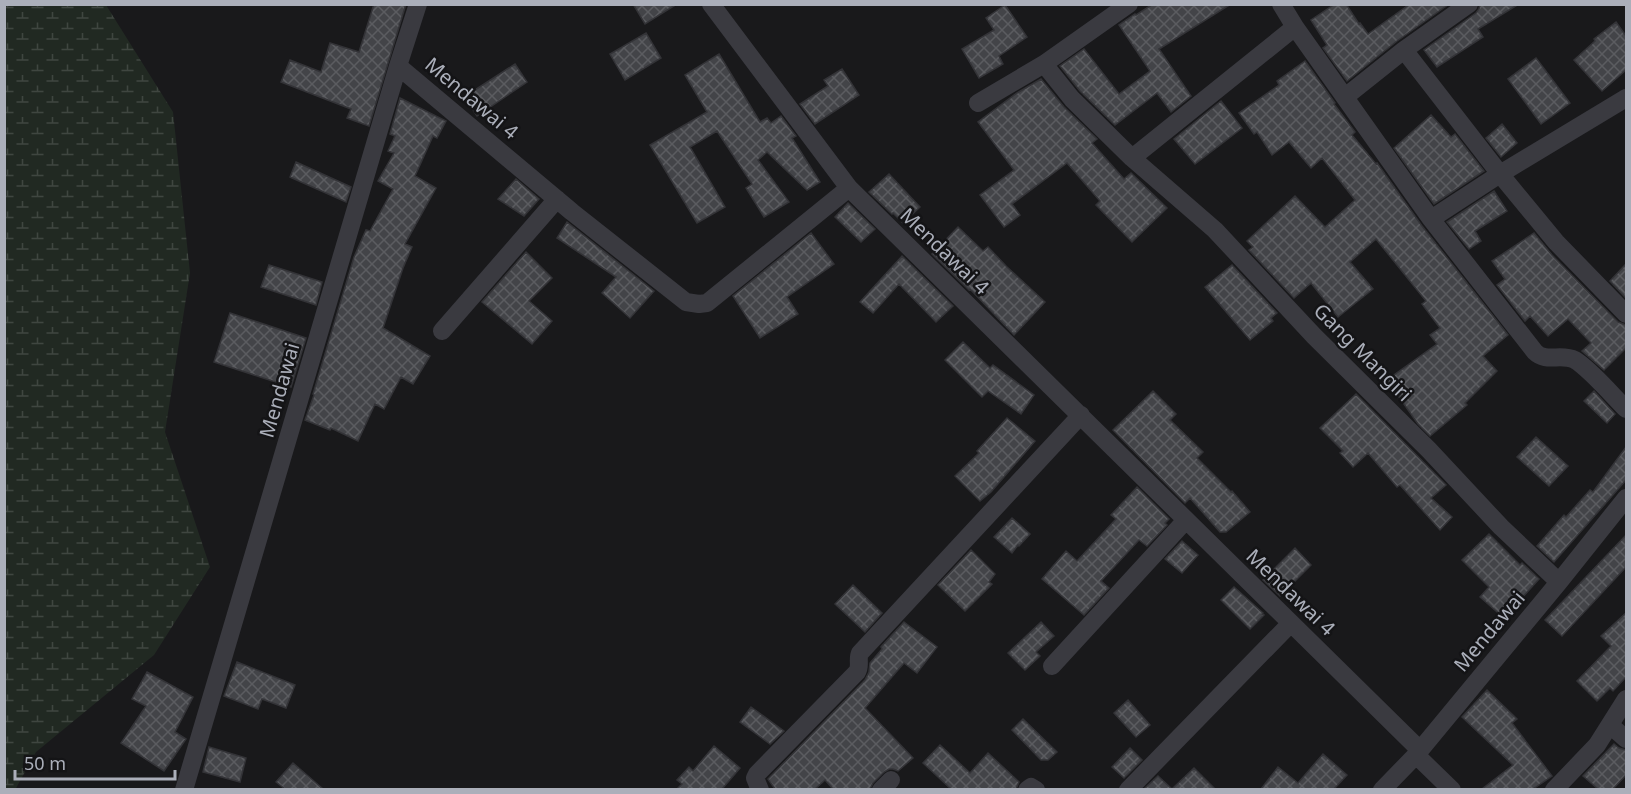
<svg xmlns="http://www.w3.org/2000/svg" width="1631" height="794" font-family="'Noto Sans',sans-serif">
  <defs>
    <pattern id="wetland-marsh" width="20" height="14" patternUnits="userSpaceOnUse" patternTransform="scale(1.5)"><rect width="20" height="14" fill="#212922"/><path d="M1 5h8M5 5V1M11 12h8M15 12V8" fill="none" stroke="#3f4640"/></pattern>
    <pattern id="building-cross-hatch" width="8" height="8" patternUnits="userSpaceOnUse" patternTransform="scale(1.5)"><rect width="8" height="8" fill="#434448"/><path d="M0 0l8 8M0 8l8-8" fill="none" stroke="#5b5c60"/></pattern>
  </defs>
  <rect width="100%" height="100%" fill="#19191b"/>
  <path fill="url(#wetland-marsh)" d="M 5,4 L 106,5 L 173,112 L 190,273 L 165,432 L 210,567 L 154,655 L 36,752 L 15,790 L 4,789 Z"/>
  <path fill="url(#building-cross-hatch)" stroke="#333337" stroke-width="1.5" d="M 374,4 L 406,4 L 369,126 L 347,118 L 351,109 L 281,82 L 290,60 L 321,72 L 330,43 L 359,52 Z
    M 633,4 L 677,4 L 645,24 Z
    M 1153,4 L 1231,4 L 1159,49 L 1191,96 L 1171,112 L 1157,93 L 1115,125 L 1080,91 L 1060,66 L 1084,49 L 1119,94 L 1150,71 L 1119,25 L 1135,14 L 1136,15 Z
    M 1335,4 L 1346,4 L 1359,24 L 1360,23 L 1368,34 L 1410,4 L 1449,4 L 1397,41 L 1347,81 L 1323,48 L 1327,45 L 1311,20 Z
    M 1480,4 L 1519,4 L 1478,29 L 1483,37 L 1437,67 L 1424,50 L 1476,13 L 1479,9 Z
    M 1005,5 L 1027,37 L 999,56 L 1003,64 L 979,78 L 962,49 L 994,30 L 986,18 Z
    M 1616,22 L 1626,36 L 1626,70 L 1602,91 L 1574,60 L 1595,41 L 1594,39 Z
    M 646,33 L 661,58 L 625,80 L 610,54 Z
    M 719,54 L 760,122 L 767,118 L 771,123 L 781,116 L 796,136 L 792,138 L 820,182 L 807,190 L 767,152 L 758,160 L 789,202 L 764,217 L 746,188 L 752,184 L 717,131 L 690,147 L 725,207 L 697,223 L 650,145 L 707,112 L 685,75 Z
    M 1536,58 L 1570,103 L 1541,124 L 1508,79 Z
    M 1305,61 L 1335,103 L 1334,104 L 1355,132 L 1352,135 L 1376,164 L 1377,163 L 1422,226 L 1508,335 L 1483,356 L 1497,371 L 1465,403 L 1467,405 L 1430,436 L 1418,424 L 1387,380 L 1437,344 L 1430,335 L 1440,328 L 1422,304 L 1426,301 L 1376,239 L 1350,262 L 1373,289 L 1338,317 L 1311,283 L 1294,298 L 1249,250 L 1253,247 L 1247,241 L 1295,196 L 1325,227 L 1355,200 L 1322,158 L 1311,168 L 1289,142 L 1272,155 L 1257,132 L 1254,134 L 1239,113 L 1279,85 L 1277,81 Z
    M 515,64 L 527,82 L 477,116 L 464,97 Z
    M 842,69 L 859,95 L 815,124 L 800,104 L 828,86 L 824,80 Z
    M 1041,79 L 1064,107 L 1097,139 L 1092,143 L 1124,179 L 1131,173 L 1167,208 L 1132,242 L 1096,205 L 1100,201 L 1067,163 L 1012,204 L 1020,215 L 1004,227 L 980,195 L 1014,170 L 978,122 L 1017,93 Z
    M 400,98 L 446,121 L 437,138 L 433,136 L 415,176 L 436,188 L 405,244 L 412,247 L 403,268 L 383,328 L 430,356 L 413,384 L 401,377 L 384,409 L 375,404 L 358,441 L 331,428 L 330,430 L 305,420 L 314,395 L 313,394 L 354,257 L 366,230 L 370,231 L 393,189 L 378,181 L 394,153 L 388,151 L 395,136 L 390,134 Z
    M 1221,101 L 1242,128 L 1195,164 L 1174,139 Z
    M 1431,115 L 1451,137 L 1455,134 L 1484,171 L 1434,204 L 1394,148 Z
    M 1502,124 L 1517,143 L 1501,157 L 1486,138 Z
    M 296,162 L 351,187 L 346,202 L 290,177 Z
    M 889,174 L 920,207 L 903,223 L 893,213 L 892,214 L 869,192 Z
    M 516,179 L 539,199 L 524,216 L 498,199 Z
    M 1494,191 L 1507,211 L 1475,231 L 1481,241 L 1469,249 L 1447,222 Z
    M 848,203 L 875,229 L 861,242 L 835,217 Z
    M 567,222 L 654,291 L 630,318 L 602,293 L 616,277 L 557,238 Z
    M 958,227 L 983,251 L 988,247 L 1007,267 L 1045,302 L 1014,335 L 970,289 L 969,290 L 932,254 Z
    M 811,233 L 834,264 L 787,297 L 798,314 L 760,338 L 733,296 Z
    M 1534,233 L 1552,255 L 1618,322 L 1626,325 L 1626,348 L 1604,370 L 1582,351 L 1591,343 L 1568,319 L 1548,336 L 1530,316 L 1525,321 L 1497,285 L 1505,279 L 1492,261 Z
    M 526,252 L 552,278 L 529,301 L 552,321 L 532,344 L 482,302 Z
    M 902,256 L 953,306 L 936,322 L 899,284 L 873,313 L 860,302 Z
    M 1626,264 L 1626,298 L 1610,281 Z
    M 269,265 L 322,282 L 316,305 L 261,287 Z
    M 1232,265 L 1277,313 L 1271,318 L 1273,321 L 1250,340 L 1205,287 Z
    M 230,313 L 306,338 L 291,387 L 214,362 Z
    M 963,342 L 990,368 L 993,365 L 1034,395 L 1021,414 L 988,391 L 982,397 L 945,360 Z
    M 1153,391 L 1176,414 L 1170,420 L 1203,452 L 1197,458 L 1231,492 L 1232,491 L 1250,512 L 1226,532 L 1220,532 L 1190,498 L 1185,503 L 1113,430 Z
    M 1594,391 L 1615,414 L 1607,423 L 1584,401 Z
    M 1356,394 L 1446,485 L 1431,498 L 1452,517 L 1440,530 L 1400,485 L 1397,487 L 1368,453 L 1353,467 L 1340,453 L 1343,451 L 1320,428 Z
    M 1007,418 L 1035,441 L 991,492 L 980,501 L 955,476 L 979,453 L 977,451 Z
    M 1536,437 L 1568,466 L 1549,486 L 1517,457 Z
    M 1626,447 L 1626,480 L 1554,562 L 1537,546 L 1564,515 L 1566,517 L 1590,490 L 1593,492 Z
    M 1137,487 L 1169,519 L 1165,523 L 1167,525 L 1147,546 L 1139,540 L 1101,581 L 1109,588 L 1084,615 L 1042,579 L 1066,551 L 1077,561 L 1116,519 L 1111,515 Z
    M 1012,518 L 1030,534 L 1019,546 L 1018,545 L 1012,553 L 994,537 Z
    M 1489,534 L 1520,565 L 1522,563 L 1539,579 L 1504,618 L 1480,597 L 1489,587 L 1462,560 Z
    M 1626,535 L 1626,567 L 1562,636 L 1545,620 Z
    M 1182,541 L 1198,555 L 1182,573 L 1165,559 Z
    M 1295,548 L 1311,565 L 1280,596 L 1263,580 Z
    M 971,550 L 995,574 L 989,582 L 992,584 L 965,611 L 938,585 Z
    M 853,585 L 882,613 L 865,632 L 835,604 Z
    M 1234,587 L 1263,613 L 1262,614 L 1264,615 L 1250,629 L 1221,600 Z
    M 1626,613 L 1626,677 L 1613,691 L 1610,688 L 1597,701 L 1577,681 L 1611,646 L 1601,636 Z
    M 904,622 L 937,647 L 917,673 L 904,663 L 865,708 L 913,758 L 898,771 L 893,769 L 889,769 L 884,772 L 873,783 L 870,789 L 833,789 L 825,780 L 815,789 L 775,789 L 768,779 L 865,680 L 869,672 L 870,663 L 882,649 L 881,647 Z
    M 1041,622 L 1054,636 L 1036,652 L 1040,656 L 1025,670 L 1008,653 Z
    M 237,662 L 295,685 L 286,708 L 262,699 L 258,709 L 224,696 Z
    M 147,672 L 193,697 L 175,732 L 186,739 L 164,771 L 121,743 L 146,706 L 132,699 Z
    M 1487,690 L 1517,719 L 1512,723 L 1552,776 L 1533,789 L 1482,789 L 1513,765 L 1462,717 Z
    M 1128,700 L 1150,725 L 1136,737 L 1114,713 Z
    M 751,707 L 784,731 L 770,744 L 740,722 Z
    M 1023,719 L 1057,752 L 1048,760 L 1041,760 L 1012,730 Z
    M 1614,744 L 1619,748 L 1626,750 L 1626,775 L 1613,789 L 1598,789 L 1583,776 Z
    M 940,745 L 970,773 L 988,753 L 1019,782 L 1016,789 L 951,789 L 923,763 Z
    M 714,746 L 740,768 L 722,789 L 677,789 L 682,784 L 677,780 L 689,767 L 693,771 Z
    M 209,747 L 246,758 L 240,782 L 203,772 Z
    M 1130,748 L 1142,760 L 1124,778 L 1112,767 Z
    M 1323,754 L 1347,775 L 1334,789 L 1261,789 L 1278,767 L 1298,783 Z
    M 293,763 L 323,789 L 285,789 L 276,782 Z
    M 1194,768 L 1215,789 L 1172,789 Z
    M 1158,776 L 1172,789 L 1144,789 Z"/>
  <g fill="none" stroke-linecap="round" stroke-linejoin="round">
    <path stroke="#3a3a40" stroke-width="18" d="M 711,4 L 849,188
      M 1281,4 L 1295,27 L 1431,219 L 1535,352 C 1546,363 1561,353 1575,360 C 1590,369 1613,396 1626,409
      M 1404,50 L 1500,174 L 1556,242 L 1626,314
      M 1044,64 L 1072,99 L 1132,158 L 1215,230 L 1314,336 L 1429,450 L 1501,527 L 1559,582
      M 398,66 L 572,212 L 686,302 L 699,304 L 707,303 L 849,188 L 1420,750
      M 1345,97 L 1404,50 L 1469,4
      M 978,103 L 1044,64 L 1129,4
      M 1132,158 L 1295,27
      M 1431,219 L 1500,174 L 1626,98
      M 442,331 L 557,199
      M 1052,666 L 1186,520
      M 1610,725 L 1626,739
      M 1416,755 L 1452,790
      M 184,790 L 398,66 L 418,4
      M 760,790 L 755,778 L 757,774 L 857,672 C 861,666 857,659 860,653 L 1081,415
      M 881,790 L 891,780
      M 1027,790 L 1031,787 L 1036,790
      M 1128,790 L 1291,623
      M 1382,790 L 1416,755 L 1559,582 L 1626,498
      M 1554,790 L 1597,745 L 1626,699"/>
  </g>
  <g text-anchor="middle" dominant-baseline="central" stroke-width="5" stroke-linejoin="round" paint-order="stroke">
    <g font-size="20" fill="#abafba" stroke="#141416">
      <text transform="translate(472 98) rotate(40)">Mendawai 4</text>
      <text transform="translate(945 251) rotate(44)">Mendawai 4</text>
      <text transform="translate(1363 352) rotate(45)">Gang Mangiri</text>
      <text transform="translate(279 390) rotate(-74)">Mendawai</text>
      <text transform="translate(1291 592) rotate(44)">Mendawai 4</text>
      <text transform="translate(1489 631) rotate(-50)">Mendawai</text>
    </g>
  </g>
  <rect width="1631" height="794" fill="none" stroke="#abafba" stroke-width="12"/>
  <path d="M15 770v9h160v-9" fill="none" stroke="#abafba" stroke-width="3"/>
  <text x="24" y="770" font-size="18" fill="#abafba" stroke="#141416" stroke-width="4.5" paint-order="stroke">50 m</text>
</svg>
